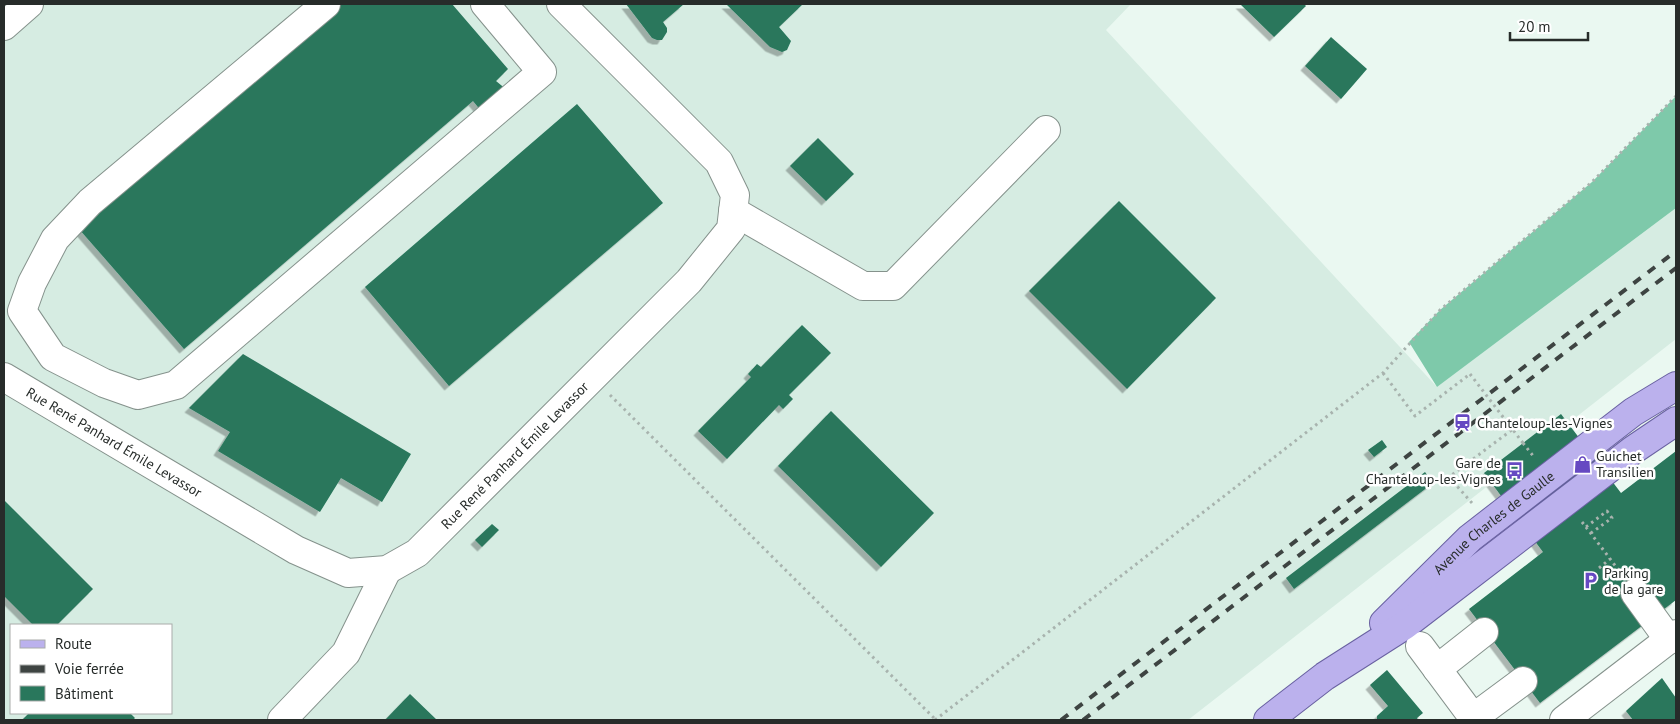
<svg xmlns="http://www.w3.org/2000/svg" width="1680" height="724" font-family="'PT Sans',sans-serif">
  <defs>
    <filter id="shadow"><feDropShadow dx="-4.5" dy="4.5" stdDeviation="0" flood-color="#0004"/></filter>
  </defs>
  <rect width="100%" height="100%" fill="#eaf8f1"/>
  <path fill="#d6ece2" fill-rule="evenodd" d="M 4,4 L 1131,4 L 1106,30 L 1437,387 L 1676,208 L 1676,339 L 1188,720 L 4,720 ZM 11,625 L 171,625 L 171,713 L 11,713 Z"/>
  <path fill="#7ec9aa" d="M 1676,96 L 1676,208 L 1437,387 L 1409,342 L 1440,310 L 1592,182 Z"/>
  <path fill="#29775c" filter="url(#shadow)" d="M 338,4 L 452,4 L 508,69 L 496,81 L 507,90 L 482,112 L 473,101 L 184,349 L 79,229 Z
    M 626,4 L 684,4 L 663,22 L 667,28 L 667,32 L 662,40 L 657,40 L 652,38 Z
    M 726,4 L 803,4 L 779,27 L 791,41 L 787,50 L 782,52 L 770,47 Z
    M 1240,4 L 1304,4 L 1306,6 L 1274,37 Z
    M 1331,37 L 1367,69 L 1341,99 L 1305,66 Z
    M 577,104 L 663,203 L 449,386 L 365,287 Z
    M 818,138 L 854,174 L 826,201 L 790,166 Z
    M 1119,201 L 1216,298 L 1127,389 L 1029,291 Z
    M 802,325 L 831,353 L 789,395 L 793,399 L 783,409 L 779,405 L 727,459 L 698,431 L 751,377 L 748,374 L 757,364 L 761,367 Z
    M 243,354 L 411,454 L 382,502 L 341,478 L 320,512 L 218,451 L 230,432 L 189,408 Z
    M 831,411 L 934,513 L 881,567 L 778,466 Z
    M 1561,414 L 1621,493 L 1676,451 L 1676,600 L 1540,703 L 1469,609 L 1543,552 L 1484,473 Z
    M 1382,440 L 1387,447 L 1374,457 L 1368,450 Z
    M 1425,472 L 1433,483 L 1294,589 L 1286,578 Z
    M 4,500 L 93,589 L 57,625 L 33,625 L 4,596 Z
    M 492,524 L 499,530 L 482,547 L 475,540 Z
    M 1387,670 L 1423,713 L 1417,718 L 1418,720 L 1377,720 L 1377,716 L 1388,706 L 1370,685 Z
    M 1662,678 L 1676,698 L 1676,720 L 1633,720 L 1626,711 Z
    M 410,694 L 437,720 L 385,720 Z
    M 29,713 L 130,713 L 135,718 L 133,720 L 22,720 Z"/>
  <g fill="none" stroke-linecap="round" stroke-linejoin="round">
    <defs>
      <g id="minor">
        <path d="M 326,4 L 90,202 L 55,239 L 32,283 L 22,311 L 53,357 L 104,383 L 138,395 L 176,385 L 542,72 L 485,4"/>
        <path d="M 4,26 L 29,4"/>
        <path d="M 733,211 L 863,286 L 893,286 L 1046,130"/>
        <path id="s1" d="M 4,377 L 296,550 L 348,573 L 387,570 L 417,553 L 689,281 L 731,229 L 735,195 L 719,162 L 561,4"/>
        <path d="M 1635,593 L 1669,640"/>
        <path d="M 1420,646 L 1475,720"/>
        <path d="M 1437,669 L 1484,632"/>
        <path d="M 1473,718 L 1523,681"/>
        <path d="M 282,720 L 346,653 L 387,570"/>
        <path d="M 1564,720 L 1676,634"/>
      </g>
      <g id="major">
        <path id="s2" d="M 1384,623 L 1470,538 L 1633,412 L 1676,386"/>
        <path d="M 1268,720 L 1325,676 L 1405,625 L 1633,450 L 1676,421"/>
      </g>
    </defs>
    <use href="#minor" stroke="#85928c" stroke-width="30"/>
    <use href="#major" stroke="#6961a1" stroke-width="30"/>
    <path stroke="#a8b3ae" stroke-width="3" stroke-dasharray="2.5 4" stroke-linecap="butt" d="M 1383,373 L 1415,416 L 1470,374
      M 610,395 L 936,720
      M 1523,443 L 1534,457
      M 1472,503 L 1449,477 L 1513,429
      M 1582,522 L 1586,527 L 1607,511 L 1612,518 L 1591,533
      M 1586,527 L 1620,572
      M 1599,568 L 1610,559
      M 1609,570 L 1614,577
      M 935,720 L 1383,373 L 1440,310 L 1592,182 L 1676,96"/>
    <use href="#minor" stroke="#fff" stroke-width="28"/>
    <use href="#major" stroke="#bbb1ed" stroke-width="28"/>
    <path stroke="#3e4442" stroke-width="4" stroke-dasharray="9 9" stroke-linecap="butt" d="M 1061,720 L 1676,251
      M 1083,720 L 1676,268"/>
    <path stroke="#a8b3ae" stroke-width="3" stroke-dasharray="2.5 4" stroke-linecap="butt" d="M 1470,374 L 1523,443"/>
  </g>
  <defs>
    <symbol id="station-bare" viewBox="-9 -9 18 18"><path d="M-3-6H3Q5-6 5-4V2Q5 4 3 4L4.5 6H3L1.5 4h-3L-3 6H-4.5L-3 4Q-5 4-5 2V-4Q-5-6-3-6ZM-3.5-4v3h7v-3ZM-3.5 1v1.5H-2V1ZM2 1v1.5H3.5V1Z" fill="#6649c2" stroke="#fff" stroke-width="2.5" paint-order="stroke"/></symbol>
    <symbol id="shop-bare" viewBox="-9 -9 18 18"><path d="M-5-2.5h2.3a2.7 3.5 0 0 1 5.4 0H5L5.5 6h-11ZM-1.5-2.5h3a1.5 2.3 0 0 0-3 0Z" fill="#6649c2" stroke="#fff" stroke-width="2.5" paint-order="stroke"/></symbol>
    <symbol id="bus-bare" viewBox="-9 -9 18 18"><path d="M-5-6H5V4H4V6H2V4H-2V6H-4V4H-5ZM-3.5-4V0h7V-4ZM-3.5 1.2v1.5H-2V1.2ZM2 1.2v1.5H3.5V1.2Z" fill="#6649c2" stroke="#fff" stroke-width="2.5" paint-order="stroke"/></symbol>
    <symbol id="parking-bare" viewBox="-9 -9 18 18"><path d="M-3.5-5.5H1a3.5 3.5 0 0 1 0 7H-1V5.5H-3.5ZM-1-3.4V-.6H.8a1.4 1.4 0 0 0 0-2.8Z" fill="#6649c2" stroke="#fff" stroke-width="2.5" paint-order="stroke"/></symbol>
  </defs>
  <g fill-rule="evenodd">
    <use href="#station-bare" x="1450" y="410" width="25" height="25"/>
    <use href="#shop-bare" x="1570" y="452" width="25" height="25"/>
    <use href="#bus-bare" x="1502" y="458" width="25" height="25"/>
    <use href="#parking-bare" x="1578" y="568" width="25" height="25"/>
  </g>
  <g text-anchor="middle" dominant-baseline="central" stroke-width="5" stroke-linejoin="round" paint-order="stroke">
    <g font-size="14" fill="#272c2a" stroke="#fff" text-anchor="start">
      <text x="1477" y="423">Chanteloup-les-Vignes</text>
      <text x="1596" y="456">Guichet<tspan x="1596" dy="16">Transilien</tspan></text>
      <text x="1501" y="463" text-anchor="end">Gare de<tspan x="1501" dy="16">Chanteloup-les-Vignes</tspan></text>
      <text x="1604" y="573">Parking<tspan x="1604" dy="16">de la gare</tspan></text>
    </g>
    <g font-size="14" fill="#272c2a" stroke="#fff">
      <text stroke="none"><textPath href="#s1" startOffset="128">Rue René Panhard Émile Levassor</textPath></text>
      <text stroke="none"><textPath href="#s1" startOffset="608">Rue René Panhard Émile Levassor</textPath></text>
      <text stroke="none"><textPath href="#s2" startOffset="149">Avenue Charles de Gaulle</textPath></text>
    </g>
  </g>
  <rect width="1680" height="724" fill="none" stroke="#272c2a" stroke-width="10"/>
  <rect x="10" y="624" width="162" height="90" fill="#ffffff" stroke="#a9abaa"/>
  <rect x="20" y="640" width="25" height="8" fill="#bbb1ed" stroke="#a9abaa"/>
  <text x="55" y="649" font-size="15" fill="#272c2a">Route</text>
  <rect x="20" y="665" width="25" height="8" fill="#3e4442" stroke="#a9abaa"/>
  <text x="55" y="674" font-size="15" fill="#272c2a">Voie ferrée</text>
  <rect x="20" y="686" width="25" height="15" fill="#29775c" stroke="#a9abaa"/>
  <text x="55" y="699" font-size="15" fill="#272c2a">Bâtiment</text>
  <path d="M1510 32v8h78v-8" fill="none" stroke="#272c2a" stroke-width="2.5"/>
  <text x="1518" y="32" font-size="15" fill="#272c2a" stroke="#ffffff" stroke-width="4" paint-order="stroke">20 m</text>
</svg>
